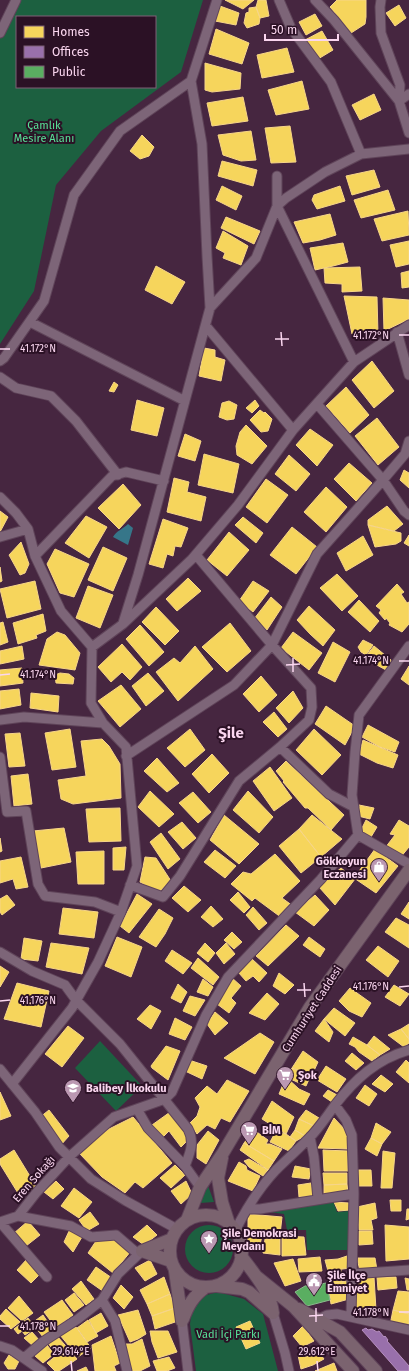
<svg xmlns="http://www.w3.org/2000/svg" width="409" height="1371" font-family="'Fira Sans',sans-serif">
  <rect width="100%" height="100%" fill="#462640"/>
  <path fill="#1c6040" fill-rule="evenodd" d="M 19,0 L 203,0 L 181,72 L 101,131 L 56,185 L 34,291 L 0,344 L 0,38 ZM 17,17 L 155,17 L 155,87 L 17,87 Z
    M 100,1041 L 142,1086 L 116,1111 L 75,1068 Z
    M 207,1183 L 214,1202 L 200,1203 Z
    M 333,1201 L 337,1212 L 350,1211 L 349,1250 L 307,1250 L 306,1230 L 287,1230 L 284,1214 L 269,1212 Z
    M185 1249a24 24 0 1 1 48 0a24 24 0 1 1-48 0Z
    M 218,1292 L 244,1299 L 263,1314 L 278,1371 L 196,1371 L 190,1324 L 192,1310 L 203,1296 Z"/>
  <path fill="#367689" d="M 128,524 L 133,528 L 128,545 L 113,537 C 116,531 123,529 128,524 Z"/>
  <path fill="#f6d55c" stroke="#f7d588" d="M 225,0 L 254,0 L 243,9 Z
    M 258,0 L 266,0 L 269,16 L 260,18 L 256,7 Z
    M 337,0 L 366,0 L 366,17 L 365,24 L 351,33 L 330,7 Z
    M 399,5 L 406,18 L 395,26 L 386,13 Z
    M 220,6 L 239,13 L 236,25 L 215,21 Z
    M 256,7 L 260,18 L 259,24 L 247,28 L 244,23 L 246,13 L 249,12 L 249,8 Z
    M 315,14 L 322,26 L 306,35 L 299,22 Z
    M 216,29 L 249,43 L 242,64 L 209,54 Z
    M 322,31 L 333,50 L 318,59 L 305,40 Z
    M 287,48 L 294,72 L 262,78 L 257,55 Z
    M 205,63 L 241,73 L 240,89 L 212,92 L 205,90 Z
    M 302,81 L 309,109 L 276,115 L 268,90 Z
    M 374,94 L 381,110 L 360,120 L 352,105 Z
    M 243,97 L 248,121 L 212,126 L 207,103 Z
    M 290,126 L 296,162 L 271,163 L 265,128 Z
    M 251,131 L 256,160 L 241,161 L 223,155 L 218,135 Z
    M 142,135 L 154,147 L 149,156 L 140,159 L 130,151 Z
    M 222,161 L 257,170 L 253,186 L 218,176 Z
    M 374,170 L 380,187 L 352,195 L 346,176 Z
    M 222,186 L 242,196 L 236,210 L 216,200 Z
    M 340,186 L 345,201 L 317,209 L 312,200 L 314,195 Z
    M 388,190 L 395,210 L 361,218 L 354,200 Z
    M 408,211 L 409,235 L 382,241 L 374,219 Z
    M 330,214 L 336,235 L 320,240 L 303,243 L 294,222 Z
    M 226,217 L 260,231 L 254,244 L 221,228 Z
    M 223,231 L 248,246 L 241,265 L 223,258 L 225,253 L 216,248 Z
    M 409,241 L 409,264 L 396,267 L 390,245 Z
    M 343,243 L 348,262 L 333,266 L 315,270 L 310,248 Z
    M 156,266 L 185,282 L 172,304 L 145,290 Z
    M 360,267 L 362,291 L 342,292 L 342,284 L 325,283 L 324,268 Z
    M 409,271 L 409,287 L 402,288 L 401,273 Z
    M 344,296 L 377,297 L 378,335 L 352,334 Z
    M 383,298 L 409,300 L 409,319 L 384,331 Z
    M 204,348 L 215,350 L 215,357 L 225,360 L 221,381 L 199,376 Z
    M 372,361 L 394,391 L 374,408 L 352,380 Z
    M 114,382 L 118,385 L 114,392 L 109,391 Z
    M 346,387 L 369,415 L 350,433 L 326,406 Z
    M 137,400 L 164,408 L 157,436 L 131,430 Z
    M 255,400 L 259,406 L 252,413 L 246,408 Z
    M 229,401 L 237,405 L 234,419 L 227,420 L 219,417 L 222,403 Z
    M 260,410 L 264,413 L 265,412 L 272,419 L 268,431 L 261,432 L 250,420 Z
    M 377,418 L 399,447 L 378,465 L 355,436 Z
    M 246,425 L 267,446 L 252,464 L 237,455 L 236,446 L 240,432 Z
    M 310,429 L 333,445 L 317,466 L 296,445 Z
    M 185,434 L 201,441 L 195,461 L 178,456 Z
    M 204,454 L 239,464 L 233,493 L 198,485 Z
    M 289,455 L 310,474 L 296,491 L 275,474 Z
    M 349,463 L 372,483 L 356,501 L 334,479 Z
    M 404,470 L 409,473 L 409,488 L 400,480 Z
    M 174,478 L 189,482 L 187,492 L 206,497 L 201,521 L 167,512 Z
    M 266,479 L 288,495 L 267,523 L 246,507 Z
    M 123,484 L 141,505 L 119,529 L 98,508 Z
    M 326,487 L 347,507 L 326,532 L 304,512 Z
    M 387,506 L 403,524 L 394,531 L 368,525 L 368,520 Z
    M 0,511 L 8,517 L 0,532 Z
    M 86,516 L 107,527 L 89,558 L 65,543 Z
    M 243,517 L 263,533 L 256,543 L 235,525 Z
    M 163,519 L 188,528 L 181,547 L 175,546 L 173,556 L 167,554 L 163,568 L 149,564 Z
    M 368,525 L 401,533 L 401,541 L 396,544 L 375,547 Z
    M 292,527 L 317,547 L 296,574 L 270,555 Z
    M 229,532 L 249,550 L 227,576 L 207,560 Z
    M 409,535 L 409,546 L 404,543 Z
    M 363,536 L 373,555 L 346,571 L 337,553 Z
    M 21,542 L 29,564 L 25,573 L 20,575 L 9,555 Z
    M 103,547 L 127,558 L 113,591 L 88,580 Z
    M 55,549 L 89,564 L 74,597 L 60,593 L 47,564 Z
    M 0,567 L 2,581 L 0,582 Z
    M 337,574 L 358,596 L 342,611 L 320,588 Z
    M 188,578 L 201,591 L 177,611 L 166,599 Z
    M 35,581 L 41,609 L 7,618 L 0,589 Z
    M 253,581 L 269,591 L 253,612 L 239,601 Z
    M 397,584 L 404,592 L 401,594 L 407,603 L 409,602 L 409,624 L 402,632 L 389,625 L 390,623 L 386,618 L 385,620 L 379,613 L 381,610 L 376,606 Z
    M 88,586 L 113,595 L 100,628 L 76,618 Z
    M 271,597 L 282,607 L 267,630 L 254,619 Z
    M 359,600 L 379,621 L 370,632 L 348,612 Z
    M 309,606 L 335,630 L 323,646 L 310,634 L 297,620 Z
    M 156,607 L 179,631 L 165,645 L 142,622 Z
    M 43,614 L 46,631 L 36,635 L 37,638 L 18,644 L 13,623 Z
    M 3,622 L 8,642 L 0,645 L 0,623 Z
    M 230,623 L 251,651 L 227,672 L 202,647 Z
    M 140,625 L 164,652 L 149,666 L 126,639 Z
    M 57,632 L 65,635 L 80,653 L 75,670 L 39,665 L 47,639 Z
    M 293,632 L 322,653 L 309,670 L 281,648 Z
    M 363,640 L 373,645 L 366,655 L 361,652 L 358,647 Z
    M 333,642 L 350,652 L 335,682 L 318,673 Z
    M 122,644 L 142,667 L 130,680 L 122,672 L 111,682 L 98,667 Z
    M 22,646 L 24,659 L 0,664 L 0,651 Z
    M 195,646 L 213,669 L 178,701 L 156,672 L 174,658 L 180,663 Z
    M 374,646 L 391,660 L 386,670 L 375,664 L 367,655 Z
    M 409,666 L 409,685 L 401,679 Z
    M 22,668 L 23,683 L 0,686 L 0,670 Z
    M 60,673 L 69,674 L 74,678 L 73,684 L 56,683 L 55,675 Z
    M 148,673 L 164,691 L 146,706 L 132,686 Z
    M 261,676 L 277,695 L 259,712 L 243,694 Z
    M 121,685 L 141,709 L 120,727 L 98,701 Z
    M 19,689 L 21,705 L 0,709 L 0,691 Z
    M 293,691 L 303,708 L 289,723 L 276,708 Z
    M 31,693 L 59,696 L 58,712 L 30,708 Z
    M 326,706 L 355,726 L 345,745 L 315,724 Z
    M 274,712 L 287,729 L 278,737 L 263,722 Z
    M 368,725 L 399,742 L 395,752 L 380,747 L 362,737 Z
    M 70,729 L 76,767 L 52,770 L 45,733 Z
    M 190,729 L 205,750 L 185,767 L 167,748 Z
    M 314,729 L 341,755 L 322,775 L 296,750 Z
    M 20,733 L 25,766 L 9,767 L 5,734 Z
    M 102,739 L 109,746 L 120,764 L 121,798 L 73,804 L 61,799 L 58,780 L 86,776 L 81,741 Z
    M 363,740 L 398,755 L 393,768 L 377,763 L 359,754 Z
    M 212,754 L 229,773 L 209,793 L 192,774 Z
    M 157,758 L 179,783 L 167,792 L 144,771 Z
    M 286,761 L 344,815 L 331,830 L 308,808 L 305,808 L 283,782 L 284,781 L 276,771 Z
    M 270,767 L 292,798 L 274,811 L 253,781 Z
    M 28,774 L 32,804 L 14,806 L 11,776 Z
    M 150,791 L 174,814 L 159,827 L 138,807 Z
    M 248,791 L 273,817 L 259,833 L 233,810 Z
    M 193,792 L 211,812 L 198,823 L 179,803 Z
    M 359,805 L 374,808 L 370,819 L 358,816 Z
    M 120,808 L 121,841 L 89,842 L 86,809 Z
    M 224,815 L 259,844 L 239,864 L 210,840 Z
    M 312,815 L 342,839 L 321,857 L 299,829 Z
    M 366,820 L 377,827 L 371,837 L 360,832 Z
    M 399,820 L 409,826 L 409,847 L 400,858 L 385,848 L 395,835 L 390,834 Z
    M 182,822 L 196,838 L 183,849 L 168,832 Z
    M 64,828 L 71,862 L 41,868 L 33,831 Z
    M 299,829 L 321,857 L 301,873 L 279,846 Z
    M 161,833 L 180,859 L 168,869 L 150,842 Z
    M 0,838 L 2,851 L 0,852 Z
    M 126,847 L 124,870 L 113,870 L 113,848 Z
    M 375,849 L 398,866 L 376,893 L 354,878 Z
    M 215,850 L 236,866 L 225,878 L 204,862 Z
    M 104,851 L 104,884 L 78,884 L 76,852 Z
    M 275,854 L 300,881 L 282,898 L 293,906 L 282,918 L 255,898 L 252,901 L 231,884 L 243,872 L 251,874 Z
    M 21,857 L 28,887 L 16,889 L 13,879 L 0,883 L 0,861 Z
    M 145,857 L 156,858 L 171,881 L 158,893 L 140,882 Z
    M 341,868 L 355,879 L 335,905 L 319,887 Z
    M 184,886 L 201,900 L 188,912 L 172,898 Z
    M 238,892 L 250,907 L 244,913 L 230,900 Z
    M 137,894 L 152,904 L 129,933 L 120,926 Z
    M 7,895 L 15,905 L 2,915 L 0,912 L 0,899 Z
    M 315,895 L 329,910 L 314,926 L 295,912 Z
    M 409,902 L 409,919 L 401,914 Z
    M 211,906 L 223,919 L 213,927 L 201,917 Z
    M 253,907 L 267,923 L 259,930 L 246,915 Z
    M 63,908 L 98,912 L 94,938 L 59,934 Z
    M 159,909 L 173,918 L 165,934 L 156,947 L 139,937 Z
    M 396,918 L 409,925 L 409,948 L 385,932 Z
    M 286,925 L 299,936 L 268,966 L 256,956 Z
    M 232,932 L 242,942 L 234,949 L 224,940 Z
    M 117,937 L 142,947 L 131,977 L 105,966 Z
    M 309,937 L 325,949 L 320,957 L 303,945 Z
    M 24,938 L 42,941 L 38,961 L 21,959 Z
    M 51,943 L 89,948 L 82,974 L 46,967 Z
    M 205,943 L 215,953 L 208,962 L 197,953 Z
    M 226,943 L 235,954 L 224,964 L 216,953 Z
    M 378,946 L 399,961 L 388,977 L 366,960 Z
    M 172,950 L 192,963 L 183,974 L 165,961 Z
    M 198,958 L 219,977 L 213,985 L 191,968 Z
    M 252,959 L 267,973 L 259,982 L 253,976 L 246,981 L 238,972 Z
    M 0,966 L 9,972 L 0,987 Z
    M 279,973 L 294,985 L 285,994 L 273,986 Z
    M 231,977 L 241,986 L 231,998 L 236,1003 L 229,1013 L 217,1004 Z
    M 203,979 L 213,987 L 208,996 L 197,992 Z
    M 17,983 L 49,991 L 41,1027 L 4,1019 Z
    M 178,984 L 187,992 L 181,1003 L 171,998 Z
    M 394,985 L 409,994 L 400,1006 L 385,997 Z
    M 350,988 L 371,1003 L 362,1017 L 349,1011 L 339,1001 Z
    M 267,993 L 279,1004 L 265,1020 L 249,1013 Z
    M 190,996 L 205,1000 L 195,1016 L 183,1011 Z
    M 150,1005 L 161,1011 L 151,1029 L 137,1019 Z
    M 334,1008 L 355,1023 L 345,1036 L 324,1019 Z
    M 215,1012 L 228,1023 L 215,1035 L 207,1024 Z
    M 175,1018 L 192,1027 L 185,1040 L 169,1034 Z
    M 324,1019 L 333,1032 L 329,1042 L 315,1031 Z
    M 409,1024 L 409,1039 L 401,1029 Z
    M 68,1026 L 84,1038 L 62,1067 L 45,1054 Z
    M 401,1029 L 409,1039 L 409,1043 L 404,1047 L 388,1035 Z
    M 260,1033 L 274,1042 L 255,1074 L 224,1058 Z
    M 374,1036 L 390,1049 L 380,1055 L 367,1045 Z
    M 353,1037 L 367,1045 L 380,1055 L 372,1061 L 359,1052 L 355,1047 L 349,1044 Z
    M 166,1046 L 180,1051 L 168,1080 L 152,1068 L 151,1066 Z
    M 303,1051 L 318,1062 L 312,1075 L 292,1068 Z
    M 352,1053 L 364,1063 L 356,1070 L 345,1061 Z
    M 189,1060 L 207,1066 L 202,1079 L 185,1071 Z
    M 406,1060 L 409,1063 L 409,1083 L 396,1072 Z
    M 326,1066 L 346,1079 L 337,1092 L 317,1080 Z
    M 292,1068 L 310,1077 L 306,1086 L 286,1077 Z
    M 381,1075 L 393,1084 L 385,1092 L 372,1084 Z
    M 286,1077 L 299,1089 L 310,1094 L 304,1105 L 279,1094 Z
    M 227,1080 L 249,1091 L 230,1122 L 221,1118 L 215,1129 L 207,1125 L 197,1134 L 190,1123 L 197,1116 L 200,1107 L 195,1098 L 207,1086 L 217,1094 Z
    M 365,1085 L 377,1094 L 369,1106 L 356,1098 Z
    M 328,1090 L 337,1095 L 332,1102 L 323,1096 Z
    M 0,1092 L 11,1116 L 0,1120 Z
    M 272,1101 L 294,1117 L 286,1134 L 262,1119 Z
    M 49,1110 L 69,1136 L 60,1146 L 39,1118 Z
    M 173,1110 L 190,1138 L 181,1147 L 169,1131 L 160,1140 L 152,1125 Z
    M 306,1110 L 319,1118 L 314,1126 L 299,1119 Z
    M 133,1117 L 172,1163 L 143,1188 L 135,1182 L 125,1193 L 102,1177 L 79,1153 L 103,1132 Z
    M 334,1118 L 349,1134 L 347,1149 L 318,1148 Z
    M 299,1119 L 314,1126 L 305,1136 L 295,1130 Z
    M 376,1123 L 391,1132 L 382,1144 L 371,1138 Z
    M 254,1130 L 268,1140 L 266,1144 L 270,1144 L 282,1149 L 274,1161 L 244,1143 Z
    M 295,1130 L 305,1136 L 296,1141 L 290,1137 Z
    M 208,1131 L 219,1140 L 206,1164 L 197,1158 L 197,1145 Z
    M 276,1131 L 286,1134 L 296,1141 L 289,1151 L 270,1142 Z
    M 371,1138 L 382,1144 L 377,1156 L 365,1149 Z
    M 244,1143 L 274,1161 L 268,1170 L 240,1150 Z
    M 14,1150 L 36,1186 L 21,1198 L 0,1164 L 0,1159 Z
    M 323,1150 L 348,1151 L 348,1171 L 324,1171 Z
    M 383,1151 L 395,1153 L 392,1188 L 381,1188 Z
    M 249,1159 L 268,1170 L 263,1176 L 249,1167 L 244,1161 Z
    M 239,1162 L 246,1166 L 247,1170 L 260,1176 L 253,1191 L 228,1181 Z
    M 175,1165 L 185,1175 L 171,1188 L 160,1178 Z
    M 295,1166 L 311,1169 L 309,1179 L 292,1177 Z
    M 357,1170 L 371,1170 L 372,1186 L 357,1186 Z
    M 323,1173 L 347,1173 L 347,1184 L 324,1185 Z
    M 56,1181 L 64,1189 L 53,1199 L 44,1192 Z
    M 186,1181 L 192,1194 L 181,1204 L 171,1191 Z
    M 311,1183 L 314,1196 L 299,1197 L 298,1185 Z
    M 347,1184 L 348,1193 L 324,1194 L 324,1185 Z
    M 74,1188 L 92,1202 L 79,1218 L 61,1206 Z
    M 390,1200 L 401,1200 L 401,1211 L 391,1211 Z
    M 334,1202 L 349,1203 L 350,1210 L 338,1211 Z
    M 375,1203 L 377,1218 L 371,1220 L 373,1230 L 359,1230 L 357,1207 Z
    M 407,1209 L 409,1209 L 409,1219 L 406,1220 Z
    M 90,1212 L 99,1224 L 87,1231 L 79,1220 Z
    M 248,1214 L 282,1217 L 280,1235 L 248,1231 Z
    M 28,1221 L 40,1235 L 26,1246 L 13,1234 Z
    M 147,1225 L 157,1235 L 144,1245 L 133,1237 Z
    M 385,1225 L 409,1227 L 409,1259 L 386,1261 Z
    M 70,1229 L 82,1237 L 73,1252 L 64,1242 Z
    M 359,1231 L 372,1231 L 373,1244 L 359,1245 Z
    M 248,1233 L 262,1236 L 259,1249 L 246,1248 Z
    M 282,1236 L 304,1237 L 306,1255 L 282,1256 Z
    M 272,1237 L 280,1237 L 280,1255 L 263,1253 L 265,1239 L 272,1239 Z
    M 114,1240 L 131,1251 L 113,1273 L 88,1253 L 96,1241 Z
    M 350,1255 L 350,1268 L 328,1271 L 325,1260 L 338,1259 Z
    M 320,1257 L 322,1271 L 299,1272 L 298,1259 Z
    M 357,1258 L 375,1258 L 377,1270 L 360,1271 Z
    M 27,1259 L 41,1273 L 31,1283 L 17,1270 Z
    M 293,1259 L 301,1281 L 285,1286 L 274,1263 Z
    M 150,1260 L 157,1274 L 145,1281 L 135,1268 Z
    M 96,1267 L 112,1278 L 104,1292 L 87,1280 Z
    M 342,1271 L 343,1284 L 328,1286 L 327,1272 Z
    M 353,1276 L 374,1277 L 376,1310 L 355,1311 Z
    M 164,1277 L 170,1294 L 147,1304 L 140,1290 Z
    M 377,1277 L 396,1277 L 397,1288 L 378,1290 Z
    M 405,1278 L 409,1279 L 409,1290 L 407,1290 Z
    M 81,1281 L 94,1299 L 86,1305 L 72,1289 Z
    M 347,1281 L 349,1299 L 331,1304 L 328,1284 Z
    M 121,1285 L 133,1297 L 124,1309 L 113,1298 Z
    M 398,1291 L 409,1292 L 409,1314 L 393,1310 Z
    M 74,1293 L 84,1305 L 74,1312 L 65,1300 Z
    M 170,1294 L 175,1308 L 152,1316 L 147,1304 Z
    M 19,1296 L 33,1313 L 22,1321 L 8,1308 Z
    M 62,1300 L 73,1315 L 56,1328 L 44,1312 Z
    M 175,1308 L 178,1321 L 155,1329 L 152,1316 Z
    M 6,1309 L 20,1322 L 11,1329 L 0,1319 L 0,1316 Z
    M 138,1310 L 146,1334 L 138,1339 L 130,1342 L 118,1315 Z
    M 393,1310 L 409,1314 L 409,1328 L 390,1325 Z
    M 101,1313 L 108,1326 L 96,1333 L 89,1320 Z
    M 43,1315 L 53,1330 L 43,1337 L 32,1323 Z
    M 28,1318 L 31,1322 L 27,1326 L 31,1331 L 25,1335 L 22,1331 L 18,1334 L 14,1329 Z
    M 88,1320 L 98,1336 L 87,1342 L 77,1328 Z
    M 250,1321 L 260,1343 L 246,1349 L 236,1327 Z
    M 303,1326 L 314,1341 L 302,1347 L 293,1336 Z
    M 76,1327 L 91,1348 L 78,1357 L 60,1335 Z
    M 150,1331 L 168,1331 L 177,1352 L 158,1358 L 152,1342 Z
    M 32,1332 L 40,1341 L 33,1346 L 24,1338 Z
    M 111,1336 L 120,1363 L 114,1366 L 116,1371 L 95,1371 L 92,1345 Z
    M 58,1337 L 77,1359 L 59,1371 L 55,1371 L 47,1363 L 57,1355 L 48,1343 Z
    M 142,1339 L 150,1366 L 140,1371 L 130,1371 L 124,1344 L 132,1344 Z
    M 47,1345 L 54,1354 L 43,1363 L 35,1356 Z
    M 315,1347 L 324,1359 L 313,1365 L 301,1369 L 298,1355 L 303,1352 L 305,1357 L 311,1356 L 309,1351 Z
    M 9,1355 L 19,1361 L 15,1369 L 8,1369 L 4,1363 Z
    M 169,1357 L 175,1368 L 167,1371 L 157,1371 L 153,1361 Z
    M 334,1363 L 337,1371 L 315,1371 Z
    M 86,1367 L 88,1371 L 77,1371 Z"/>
  <path fill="#9970ab" stroke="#b68fbf" d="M 366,1328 L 368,1330 L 372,1329 L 377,1332 L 379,1331 L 384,1337 L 385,1336 L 388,1340 L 387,1341 L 409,1366 L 409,1371 L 398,1371 L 362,1330 Z"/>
  <path fill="#5aae61" stroke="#8aba8c" d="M 326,1283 L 330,1300 L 307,1306 L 295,1292 L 305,1286 L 314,1285 L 314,1288 L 321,1288 L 321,1284 Z"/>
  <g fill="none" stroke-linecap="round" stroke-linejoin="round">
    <defs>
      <path id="minor" d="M 279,0 L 291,28 L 331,82 L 361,154
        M 315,0 L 334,20 L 399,101 L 409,133
        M 381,0 L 380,7 L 381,33 L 400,85 L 399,101
        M 0,33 L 16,0
        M 399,101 L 409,94
        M 277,176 L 277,206 L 354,362
        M 210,308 L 256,258 L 277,206 L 286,198 L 325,172 L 361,154 L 409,149
        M 30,322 L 185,401
        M 206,326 L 293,430
        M 397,332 L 409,375
        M 0,361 L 4,358 L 44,301 L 74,195 L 120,131 L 191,81
        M 0,377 L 16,388 L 51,396 L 76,421 L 118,475
        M 317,404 L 383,480 L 404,511 L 409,515
        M 0,497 L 16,513 L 28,529 L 35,556 L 61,611 L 92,647
        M 0,537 L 28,529
        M 35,556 L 112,476 L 126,472 L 164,481
        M 123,623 L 138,575 L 210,308 L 207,256 L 202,144 L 191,81 L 217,0
        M 409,646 L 359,715 L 355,752 L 352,795 L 358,835 L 409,864
        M 0,720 L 24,717 L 103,723
        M 280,747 L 329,794 L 354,807
        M 126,756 L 234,685 L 272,645 L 317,554 L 383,480 L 405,454 L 409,441
        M 0,757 L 7,812 L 26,811 L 38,884 L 45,896 L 95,902 L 121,912
        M 130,885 L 163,897 L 180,876 L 239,781 L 280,747 L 309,720 L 312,707 L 311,688 L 272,645 L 196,555
        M 0,952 L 32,971 L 65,985 L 76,1000 L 120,1044 L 188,1129 C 195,1142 190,1153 185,1166
        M 0,1069 L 35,1112 L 59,1147 L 91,1179 L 126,1201 L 177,1229
        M 12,1084 L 72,1008 L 98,962 L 121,912 L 137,866 L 126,747 L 103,723 L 91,703 L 92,647 L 123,624 L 192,559 L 238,505 L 293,430 L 354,362 L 409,325
        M 335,1105 L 346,1120 L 352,1135 L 354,1194 L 351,1316
        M 137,1109 L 148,1128 L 185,1166 L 200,1187
        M 310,1137 L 314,1157 L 318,1199
        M 248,1209 L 260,1209 L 354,1194
        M 18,1216 L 36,1193 L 69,1157 L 114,1117 L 165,1099 L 172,1092 L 206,1015 L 228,977 L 321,879 L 358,835
        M 0,1222 L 18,1216 L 71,1226 L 91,1237 L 116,1235 L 138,1254
        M 0,1222 L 47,1277
        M 235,1231 C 246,1209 259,1188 276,1170 C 288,1158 301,1147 313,1134 C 321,1125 328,1115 335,1105 C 355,1079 377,1059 409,1050
        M 351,1274 L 409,1270
        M 102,1300 L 115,1321 L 127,1371
        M 273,1313 L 285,1353 L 289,1371
        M 319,1319 L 327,1315 L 337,1314 L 409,1330
        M 182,1321 L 188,1371
        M 0,1346 L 12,1350 L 42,1371
        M 24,1358 L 44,1341 L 78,1319 L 102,1300 L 118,1274 L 142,1251"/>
      <path id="major" d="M 222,1158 L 218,1178 L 222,1202 L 229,1224
        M170 1251a36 36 0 1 1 72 0a36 36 0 1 1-72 0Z
        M 187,1220 L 200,1187 L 223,1153 L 310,1007 L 409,870
        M 142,1251 L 172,1239
        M 142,1251 L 171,1261
        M 241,1256 C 253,1272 271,1293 273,1313
        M 175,1271 L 182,1321
        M 257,1277 L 293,1306 L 353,1371
        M 217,1286 L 242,1289 L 249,1292 L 273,1313
        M 299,1309 L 340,1332 L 376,1371
        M 183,1319 C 188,1306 193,1296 206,1287"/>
    </defs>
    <use href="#minor" stroke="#5f4459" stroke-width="11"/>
    <use href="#major" stroke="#5f4459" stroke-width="14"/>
    <use href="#minor" stroke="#7d6578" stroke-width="9"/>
    <use href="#major" stroke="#7b636f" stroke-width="12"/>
  </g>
  <path fill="none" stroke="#fad6ef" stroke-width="1.5" d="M 281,332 L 282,346M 399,335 L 409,335M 275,339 L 289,339M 0,349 L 10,349M 293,658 L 293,672M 399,661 L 409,661M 286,665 L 300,664M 0,675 L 10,674M 304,983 L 305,997M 399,987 L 409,986M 297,990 L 311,990M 0,1001 L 10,1000M 316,1308 L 316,1322M 399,1312 L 409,1312M 309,1316 L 323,1315M 0,1326 L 10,1326M 71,1361 L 72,1371M 317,1361 L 318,1371"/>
  <defs>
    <symbol id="shop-pin" viewBox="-11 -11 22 30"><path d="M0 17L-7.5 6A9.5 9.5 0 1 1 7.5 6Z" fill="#bb98b2" stroke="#2b1125"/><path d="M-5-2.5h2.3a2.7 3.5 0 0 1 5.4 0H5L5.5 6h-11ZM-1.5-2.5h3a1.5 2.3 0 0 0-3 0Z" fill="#fff"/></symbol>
    <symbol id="supermarket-pin" viewBox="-11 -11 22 30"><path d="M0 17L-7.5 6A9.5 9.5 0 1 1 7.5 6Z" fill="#bb98b2" stroke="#2b1125"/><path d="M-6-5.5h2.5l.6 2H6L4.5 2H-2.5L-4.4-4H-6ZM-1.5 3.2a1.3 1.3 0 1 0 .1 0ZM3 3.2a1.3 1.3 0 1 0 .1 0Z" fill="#fff"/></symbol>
    <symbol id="school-pin" viewBox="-11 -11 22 30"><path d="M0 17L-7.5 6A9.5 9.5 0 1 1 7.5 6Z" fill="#bb98b2" stroke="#2b1125"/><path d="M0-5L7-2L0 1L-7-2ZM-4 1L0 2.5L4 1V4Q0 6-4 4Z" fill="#fff"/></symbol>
    <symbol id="sight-pin" viewBox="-11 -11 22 30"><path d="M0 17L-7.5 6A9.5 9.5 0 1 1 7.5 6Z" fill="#bb98b2" stroke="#2b1125"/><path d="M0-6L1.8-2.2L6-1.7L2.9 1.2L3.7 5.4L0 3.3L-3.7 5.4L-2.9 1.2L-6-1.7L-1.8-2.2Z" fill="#fff"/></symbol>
    <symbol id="civic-pin" viewBox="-11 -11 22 30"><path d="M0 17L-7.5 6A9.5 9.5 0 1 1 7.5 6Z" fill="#bb98b2" stroke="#2b1125"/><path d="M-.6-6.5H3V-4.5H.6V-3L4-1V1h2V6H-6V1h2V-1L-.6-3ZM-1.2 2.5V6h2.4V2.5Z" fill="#fff"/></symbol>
  </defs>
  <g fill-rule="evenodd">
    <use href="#shop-pin" x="369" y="857" width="20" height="27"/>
    <use href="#supermarket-pin" x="275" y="1065" width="20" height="27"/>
    <use href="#school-pin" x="63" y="1078" width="20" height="27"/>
    <use href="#supermarket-pin" x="239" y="1120" width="20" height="27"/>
    <use href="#sight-pin" x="199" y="1229" width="20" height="27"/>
    <use href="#civic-pin" x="304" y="1271" width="20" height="27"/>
  </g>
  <g text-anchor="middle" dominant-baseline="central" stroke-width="4" stroke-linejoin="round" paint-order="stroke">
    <g font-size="11" fill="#58e298" stroke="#2b1125">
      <text x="44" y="125">Çamlık<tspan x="44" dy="13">Mesire Alanı</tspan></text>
      <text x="228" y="1334">Vadi İçi Parkı</text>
    </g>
    <g font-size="11" font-weight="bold" fill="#fad6ef" stroke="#2b1125" text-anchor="start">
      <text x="366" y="861" text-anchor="end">Gökkoyun<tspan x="366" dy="13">Eczanesi</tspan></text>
      <text x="298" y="1075">Şok</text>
      <text x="86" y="1088">Balibey İlkokulu</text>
      <text x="262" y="1130">BİM</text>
      <text x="222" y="1233">Şile Demokrasi<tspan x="222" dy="13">Meydanı</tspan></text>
      <text x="327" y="1275">Şile İlçe<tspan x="327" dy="13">Emniyet</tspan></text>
    </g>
    <g font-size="11" fill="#fad6ef" stroke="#2b1125">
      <text transform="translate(312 1009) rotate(-57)">Cumhuriyet Caddesi</text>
      <text transform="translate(34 1179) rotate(-49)">Eren Sokağı</text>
    </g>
    <g font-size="15" font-weight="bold" fill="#fad6ef" stroke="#2b1125">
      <text x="231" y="733">Şile</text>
    </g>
  </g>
  <g font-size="10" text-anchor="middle" fill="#fad6ef" stroke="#2b1125" stroke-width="4" stroke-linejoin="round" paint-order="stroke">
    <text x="371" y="339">41.172°N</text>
    <text x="38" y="352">41.172°N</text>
    <text x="371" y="664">41.174°N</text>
    <text x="38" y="678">41.174°N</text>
    <text x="371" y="990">41.176°N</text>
    <text x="38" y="1004">41.176°N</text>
    <text x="371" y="1316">41.178°N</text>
    <text x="38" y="1330">41.178°N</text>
    <text x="71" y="1355">29.614°E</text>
    <text x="317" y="1355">29.612°E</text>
  </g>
  <rect x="16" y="16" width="140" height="72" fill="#2b1125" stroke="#7e6076"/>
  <rect x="24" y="26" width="20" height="12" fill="#f6d55c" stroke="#7e6076"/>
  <text x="52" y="36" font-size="12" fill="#fad6ef">Homes</text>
  <rect x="24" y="46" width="20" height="12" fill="#9970ab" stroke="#7e6076"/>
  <text x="52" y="56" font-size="12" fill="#fad6ef">Offices</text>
  <rect x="24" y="66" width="20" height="12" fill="#5aae61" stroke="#7e6076"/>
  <text x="52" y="76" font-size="12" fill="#fad6ef">Public</text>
  <path d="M265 34v6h73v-6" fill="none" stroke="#fad6ef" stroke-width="2"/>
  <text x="271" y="34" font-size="12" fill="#fad6ef" stroke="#2b1125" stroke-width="3" paint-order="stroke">50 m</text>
</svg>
